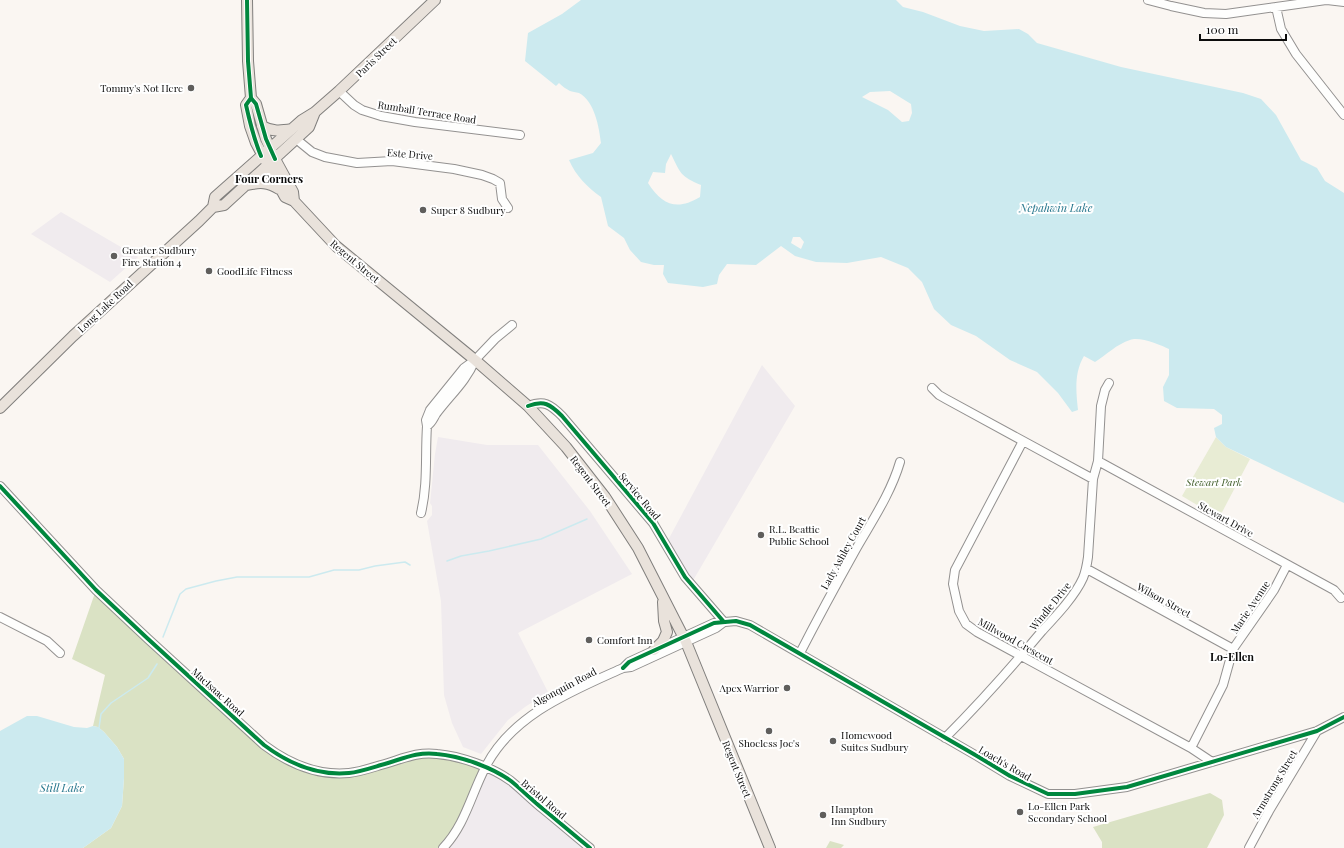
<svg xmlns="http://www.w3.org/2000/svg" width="1344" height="848" font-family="'Playfair Display',serif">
  <rect width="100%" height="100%" fill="#faf6f2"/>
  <path fill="#f0ebee" d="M 61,212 L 138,257 L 110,282 L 31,234 Z
    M 762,365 L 795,406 L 691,584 L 666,544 Z
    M 438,437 L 487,445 L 538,445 L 590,511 L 632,574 L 518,633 L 548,692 L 525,707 L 508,720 L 481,754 L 463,747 L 452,723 L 444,695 L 441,601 L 427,521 L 432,515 L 432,506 L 430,503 L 435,454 Z
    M 485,767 L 509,780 L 590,848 L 443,848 Z"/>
  <path fill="#e8ecd4" d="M 1216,437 L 1226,447 L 1250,459 L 1219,518 L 1182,496 Z"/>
  <path fill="#dae2c4" d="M 96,590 L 223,707 L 292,763 L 348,773 L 419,753 L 485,767 L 462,822 L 443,848 L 83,848 L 111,828 L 122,806 L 124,778 L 124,759 L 117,747 L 104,732 L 98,727 L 93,726 L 105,675 L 72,659 Z
    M 1210,793 L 1222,800 L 1224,815 L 1207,848 L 1102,848 L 1102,842 L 1093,827 Z
    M 830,841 L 844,845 L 841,848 L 826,848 Z"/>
  <path fill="#cceaef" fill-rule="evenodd" d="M 581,0 L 896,0 L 903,7 L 923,12 L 960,26 L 984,31 L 1019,29 L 1028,34 L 1037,43 L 1121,67 L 1243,93 L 1261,99 L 1276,115 L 1301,160 L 1317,168 L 1325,181 L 1344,193 L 1344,503 L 1226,447 L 1216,437 L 1214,428 L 1222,424 L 1222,415 L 1214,409 L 1177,408 L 1164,401 L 1163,387 L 1169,375 L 1169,349 C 1161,345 1139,336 1130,340 C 1117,344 1106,355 1095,362 L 1084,356 C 1074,373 1076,391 1078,410 L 1072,412 L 1058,393 L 1037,372 L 1010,360 L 976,336 L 951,325 L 934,309 L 922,282 L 908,268 L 881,257 L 847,263 L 816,262 L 795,256 L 781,246 L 756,265 L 727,264 L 719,275 L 717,284 L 703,287 L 668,283 L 663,274 L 664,265 L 654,265 L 641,262 L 630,250 L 624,238 L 608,226 L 601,197 C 587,187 576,176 569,160 L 593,153 L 601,143 C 599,127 595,102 579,93 C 576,92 572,92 570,91 C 566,89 562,86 559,83 L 556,86 L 525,61 L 528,33 L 562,14 ZM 890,91 L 911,104 L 912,113 L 909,121 L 902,122 L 888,110 L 862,97 L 870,92 ZM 671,154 C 681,174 680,176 701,185 L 700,197 C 677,211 662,205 648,183 L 653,172 L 665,173 L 666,164 ZM 793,237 L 800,237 L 804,242 L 801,249 L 791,243 Z
    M 27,716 L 37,716 L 74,727 L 87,728 L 93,726 L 98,727 L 104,732 L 117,747 L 124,759 L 124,778 L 122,806 L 111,828 L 83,848 L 0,848 L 0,731 Z"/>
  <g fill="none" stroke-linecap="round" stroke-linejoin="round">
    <path stroke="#cceaef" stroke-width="1.5" d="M 447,561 L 461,556 L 489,551 L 541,539 L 587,519
      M 163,637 L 180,594 L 186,589 L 216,581 L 237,577 L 309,577 L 334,570 L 359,570 L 375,566 L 405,562 L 410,565
      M 99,728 L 101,714 L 111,703 L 148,678 L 157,664"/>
    <defs>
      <path id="minor" d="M 1148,0 L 1171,6 L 1204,13 L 1226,14 L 1326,0
        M 1327,0 L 1344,2
        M 1276,7 L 1281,29 L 1296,54 L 1344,115
        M 339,91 L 354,105 L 362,110 L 381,116 L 415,122 L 520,135
        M 296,139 L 312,152 L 325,157 L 357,163 L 392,161 L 454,169 L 482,175 L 493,179 L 500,183 L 502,199 L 508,208
        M 932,388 L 939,395 L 946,399 L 1093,479
        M 528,406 C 544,400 550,404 562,416 L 653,523 L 685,577 L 724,622
        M 427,426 C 432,423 433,419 436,414 C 450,395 466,382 475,360
        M 1023,441 L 955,570 L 953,584 L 959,611 L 966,624 L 977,632 L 1191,748 L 1212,762
        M 1098,461 L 1334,590 L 1341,598
        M 0,486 L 96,590 L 147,638 L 264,745 C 288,763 318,776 349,773 C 359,772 371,768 381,765 C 400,760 417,751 437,754 C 460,756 492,767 511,781 C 522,790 532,800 543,809 C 559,822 574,835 590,848
        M 421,513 C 428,484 425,455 427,426 L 426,420 L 430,410 L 464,368 L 475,360 L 495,339 L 512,325
        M 1087,569 L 1233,649
        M 0,617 L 47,641 L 60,653
        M 800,653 C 818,618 837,583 856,549 C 872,521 891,493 900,462
        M 623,668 L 629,662 L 714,623 L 736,621 L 750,625 L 977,756 L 1010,776 L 1048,794 L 1075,794 L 1127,787 L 1317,731 L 1344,717
        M 945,738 C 979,704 1011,668 1042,631 C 1056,616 1075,596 1083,578 C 1086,571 1087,564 1088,557 L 1093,479 L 1098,461 L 1101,406 L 1105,390 L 1109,383
        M 1191,748 L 1223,685 L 1233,649 L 1274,590 L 1287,565
        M 443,848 C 465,825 471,795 485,768 C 511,715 572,691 623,668 L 631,667 L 716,628 L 724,622
        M 1249,848 L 1269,811 L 1317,731"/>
      <path id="major" d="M 247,0 L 248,61 L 251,98 L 246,105 L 250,126 L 256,143 L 285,197 L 294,201 L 336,246 L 475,360 L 528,406 L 566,447 L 605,497 L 638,548 L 686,642 L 770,848
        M 251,98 L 256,104 L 266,139 L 275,159 L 293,192 L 294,201
        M 262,126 C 272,132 281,131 292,129
        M 247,185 C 260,182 268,182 279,189
        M 213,207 L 224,205 L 309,127 L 315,112
        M 0,408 L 73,336 L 199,221 L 213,207 L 215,197 L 302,120 L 315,112 L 339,91 L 435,0
        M 654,650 L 663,641 L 667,632 L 664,621 L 663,602"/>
    </defs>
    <use href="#minor" stroke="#939190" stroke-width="10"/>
    <use href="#major" stroke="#807f7d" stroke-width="12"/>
    <use href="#minor" stroke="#fefefd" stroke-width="8"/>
    <use href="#major" stroke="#e9e2db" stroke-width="10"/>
    <defs>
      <path id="cycleway" d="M 247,0 L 248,61 L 251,98 L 246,105 C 250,123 254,139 261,156
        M 251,98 L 256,104 L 266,139 L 275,159
        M 528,406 C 544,400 550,404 562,416 L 653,523 L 685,577 L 724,622
        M 0,486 L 96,590 L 147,638 L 264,745 C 288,763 318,776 349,773 C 359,772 371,768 381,765 C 400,760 417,751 437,754 C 460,756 492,767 511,781 C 522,790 532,800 543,809 C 559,822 574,835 590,848
        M 623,668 L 629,662 L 714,623 L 736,621 L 750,625 L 977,756 L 1010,776 L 1048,794 L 1075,794 L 1127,787 L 1317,731 L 1344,717"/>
    </defs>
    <use href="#cycleway" stroke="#fff" stroke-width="6"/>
    <use href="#cycleway" stroke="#00873e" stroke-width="4"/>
  </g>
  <g fill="#5f5e5c" stroke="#fff" stroke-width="1.5">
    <circle cx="191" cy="88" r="4"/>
    <circle cx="423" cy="210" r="4"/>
    <circle cx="114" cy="256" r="4"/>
    <circle cx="209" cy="271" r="4"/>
    <circle cx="761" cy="535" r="4"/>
    <circle cx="589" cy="640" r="4"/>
    <circle cx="787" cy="688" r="4"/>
    <circle cx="769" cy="731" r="4"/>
    <circle cx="833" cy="741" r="4"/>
    <circle cx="1020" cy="812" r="4"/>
    <circle cx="823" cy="815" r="4"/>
  </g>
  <g text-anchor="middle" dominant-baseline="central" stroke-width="4" stroke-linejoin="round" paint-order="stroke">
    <g font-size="10" fill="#0c0c0c" stroke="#fff">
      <text transform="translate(376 57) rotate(-44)">Paris Street</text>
      <text transform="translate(427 112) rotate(9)">Rumball Terrace Road</text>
      <text transform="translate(410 154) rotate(5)">Este Drive</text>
      <text transform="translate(355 261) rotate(40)">Regent Street</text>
      <text transform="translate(105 306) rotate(-43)">Long Lake Road</text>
      <text transform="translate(591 481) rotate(53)">Regent Street</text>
      <text transform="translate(640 496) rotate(50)">Service Road</text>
      <text transform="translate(1226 519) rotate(29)">Stewart Drive</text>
      <text transform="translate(843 553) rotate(-61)">Lady Ashley Court</text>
      <text transform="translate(1164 600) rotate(29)">Wilson Street</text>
      <text transform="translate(1050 606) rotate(-51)">Windle Drive</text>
      <text transform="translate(1250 607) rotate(-56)">Marie Avenue</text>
      <text transform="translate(1016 641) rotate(29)">Millwood Crescent</text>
      <text transform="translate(564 687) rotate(-28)">Algonquin Road</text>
      <text transform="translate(218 692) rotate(42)">MacIsaac Road</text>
      <text transform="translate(1005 763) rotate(30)">Loach's Road</text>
      <text transform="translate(737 769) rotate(68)">Regent Street</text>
      <text transform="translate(1274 784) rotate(-59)">Armstrong Street</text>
      <text transform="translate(544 799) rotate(40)">Bristol Road</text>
    </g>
    <g font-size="10" fill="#0c0c0c" stroke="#fff" text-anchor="start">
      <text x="183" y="88" text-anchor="end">Tommy's Not Here</text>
      <text x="431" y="210">Super 8 Sudbury</text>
      <text x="122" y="250">Greater Sudbury<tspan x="122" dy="12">Fire Station 4</tspan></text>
      <text x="217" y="271">GoodLife Fitness</text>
      <text x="769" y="529">R.L. Beattie<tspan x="769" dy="12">Public School</tspan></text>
      <text x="597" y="640">Comfort Inn</text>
      <text x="779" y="688" text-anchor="end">Apex Warrior</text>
      <text x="841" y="735">Homewood<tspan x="841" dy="12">Suites Sudbury</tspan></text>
      <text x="769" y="743" text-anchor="middle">Shoeless Joe's</text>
      <text x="1028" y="806">Lo-Ellen Park<tspan x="1028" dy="12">Secondary School</tspan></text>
      <text x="831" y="809">Hampton<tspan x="831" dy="12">Inn Sudbury</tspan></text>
    </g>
    <g font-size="10" font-style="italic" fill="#3d5b26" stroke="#fff">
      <text x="1214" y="482">Stewart Park</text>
    </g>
    <g font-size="11" font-weight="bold" fill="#0c0c0c" stroke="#fff">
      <text x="269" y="178">Four Corners</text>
      <text x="1232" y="656">Lo-Ellen</text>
    </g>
    <g font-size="11" font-style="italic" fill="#27778d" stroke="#fff">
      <text x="1056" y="207">Nepahwin Lake</text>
      <text x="62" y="787">Still Lake</text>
    </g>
  </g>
  <path d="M1200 34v6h86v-6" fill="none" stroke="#0c0c0c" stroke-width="2"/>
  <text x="1206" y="34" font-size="12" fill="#0c0c0c" stroke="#ffffff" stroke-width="3" paint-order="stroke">100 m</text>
</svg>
